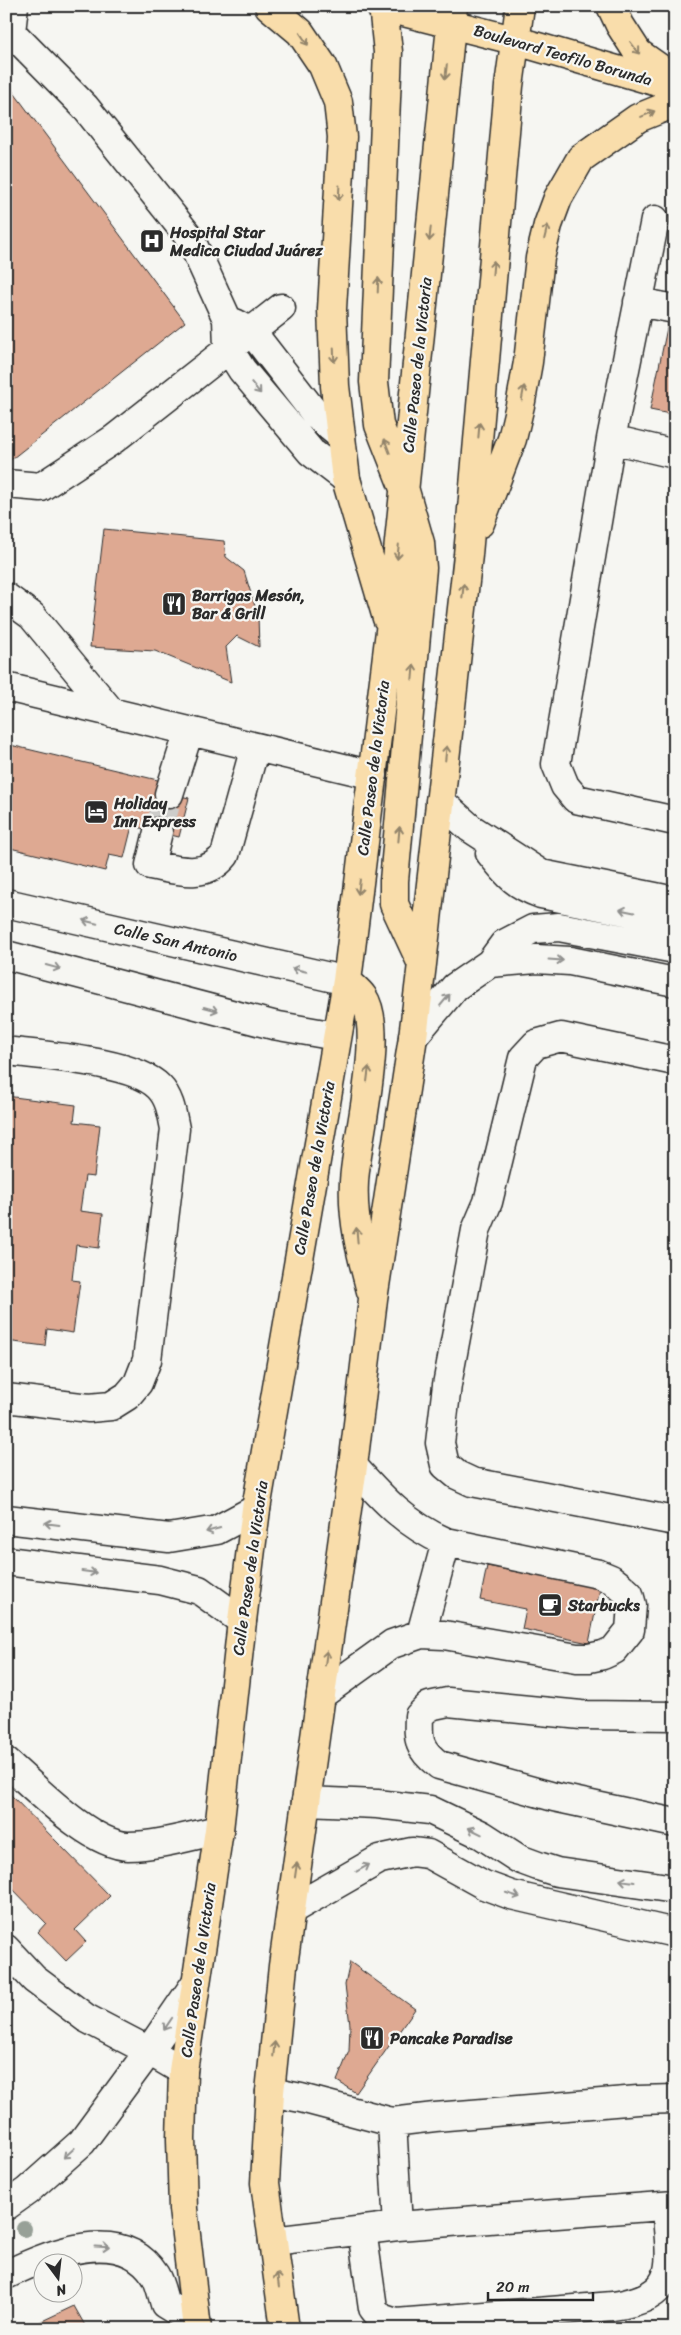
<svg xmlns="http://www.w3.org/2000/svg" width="681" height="2335" font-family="Sriracha,sans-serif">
  <rect width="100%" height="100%" fill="#f6f6f2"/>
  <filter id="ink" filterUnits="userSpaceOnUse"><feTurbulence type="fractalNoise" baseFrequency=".02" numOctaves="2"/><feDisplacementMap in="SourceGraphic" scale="10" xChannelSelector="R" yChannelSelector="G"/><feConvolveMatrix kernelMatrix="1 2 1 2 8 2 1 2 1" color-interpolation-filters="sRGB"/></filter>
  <g filter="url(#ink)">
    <path fill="#dea992" stroke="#2b2b2b" d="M 9,86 L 185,322 L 8,462 L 6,460 L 6,88 Z
      M 668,323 L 675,324 L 675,415 L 650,410 Z
      M 104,529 L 224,541 L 226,557 L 244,571 L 258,616 L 259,647 L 237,636 L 226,647 L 231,682 L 155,651 L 90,647 Z
      M 6,744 L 166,782 L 163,792 L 189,798 L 179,837 L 132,826 L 124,858 L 109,855 L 105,871 L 6,847 Z
      M 6,1096 L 76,1105 L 74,1122 L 100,1125 L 94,1177 L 85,1176 L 80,1211 L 103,1214 L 99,1248 L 76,1245 L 72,1280 L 80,1281 L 73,1333 L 47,1329 L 45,1346 L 6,1341 Z
      M 487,1566 L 600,1588 L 589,1643 L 522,1629 L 526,1609 L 480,1600 Z
      M 6,1790 L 110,1896 L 75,1930 L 86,1942 L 66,1961 L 38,1932 L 46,1923 L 6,1882 Z
      M 350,1962 L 415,2009 L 356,2093 L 337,2081 L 349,2051 L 350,2025 L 345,1985 Z
      M 74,2306 L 87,2329 L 25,2329 Z"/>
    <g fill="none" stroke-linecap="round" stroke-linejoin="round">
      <path stroke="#cdcdca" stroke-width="28" stroke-dasharray="28 14" stroke-linecap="butt" d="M 158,832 L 169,794"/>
      <defs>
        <path id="minor" d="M 11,32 L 85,107 L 190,238 L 227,319 L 228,348 L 242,370 L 311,452 L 346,479
          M 6,36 L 11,32 L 14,6
          M 655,220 L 611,439 L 556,764 L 565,786 L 576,799 L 675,821
          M 638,302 L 675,309
          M 235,323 L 252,332 L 317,416 L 341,436
          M 611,439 L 675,454
          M 6,484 L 41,487 L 114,439 L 281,308
          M 6,597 L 32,616 L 112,713
          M 6,687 L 373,775
          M 169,794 L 189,731
          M 440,801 L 470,828 L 541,874 L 675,901
          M 158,832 L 150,865 C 177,870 205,880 225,855 L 255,747
          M 490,853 C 508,875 514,884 541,894 L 675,921
          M 6,903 L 347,981
          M 6,955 L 273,1025 L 336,1036
          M 490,963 L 536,959 L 570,961 L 675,982
          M 413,1037 L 455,987 L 490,963 L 504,944 L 533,929 L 559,927 L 675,949
          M 6,1051 C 43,1056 134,1061 159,1087 C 170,1098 172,1114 175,1129 L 147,1360 L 138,1383 L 127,1396 L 111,1406 L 89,1408 L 6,1398
          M 675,1061 L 561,1037 L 536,1044 L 523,1058 L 488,1202 L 476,1230 L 447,1385 L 440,1443 L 445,1465 L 457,1475 L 472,1482 L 675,1521
          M 6,1519 L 169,1538 L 217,1530 L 256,1509
          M 6,1561 L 160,1580 L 199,1590 L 242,1621
          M 421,1634 L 446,1542
          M 321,1695 L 392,1644 L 421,1634 L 444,1635 L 577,1658 L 589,1658 L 603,1655 L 614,1650 L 630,1630 L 632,1605 L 629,1594 L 620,1586 L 611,1579 L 599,1574 L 446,1542 C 405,1524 382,1498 353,1466
          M 675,1716 L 581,1715 L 448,1702 L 429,1706 L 419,1716 C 418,1741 418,1749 439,1765 L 554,1797 L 675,1823
          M 6,1762 C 35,1787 90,1845 128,1846 C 158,1846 190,1836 219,1830
          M 306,1801 L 377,1804 L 430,1810 L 482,1835 L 519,1859 L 538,1866 L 557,1872 L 675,1889
          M 291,1910 L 380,1859 L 412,1852 L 428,1854 L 484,1885 L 511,1895 L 675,1933
          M 6,1949 L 34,1979 L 86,2018 L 149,2051 L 183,2071
          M 270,2092 L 301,2098 L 392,2122 L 435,2117 L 638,2100 L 675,2099
          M 392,2122 L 398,2226
          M 6,2206 L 27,2191 L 82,2142 L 149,2051 L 195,1984
          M 362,2230 L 373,2308 L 381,2318 L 396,2323 L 613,2306 C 681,2296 671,2266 666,2206
          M 273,2241 L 398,2226 L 675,2205
          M 6,2275 C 48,2254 122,2223 155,2275 C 160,2283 162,2295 165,2304 L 196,2323"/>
        <path id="major" d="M 269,6 L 300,32 L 323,66 L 338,102 L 342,137 L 332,309 L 335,386 L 346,479 L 387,618
          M 380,6 L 517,41 L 675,87
          M 383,6 L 388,52 L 374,382 L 379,425 L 405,491 L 420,543 L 422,568 L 394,881 L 394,904 L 422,964
          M 611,6 L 620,25 L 638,53 L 675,79
          M 480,523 L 512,439 L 521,401 L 528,362 L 540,258 L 548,225 L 558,198 L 581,158 L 638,118 L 675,103
          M 347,981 C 352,986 359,991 363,997 C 386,1031 356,1139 354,1182 C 352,1220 361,1254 371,1291
          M 197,2329 L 183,2209 L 181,2139 L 183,2071 L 219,1830 L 242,1621 L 256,1509 L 347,981 L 390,631 L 453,6
          M 285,2329 L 265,2183 L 270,2092 L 283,1966 L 353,1466 L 373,1299 L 413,1037 L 422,964 L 468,555 L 509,86 L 520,6"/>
      </defs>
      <use href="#minor" stroke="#2b2b2b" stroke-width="31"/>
      <use href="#major" stroke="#2b2b2b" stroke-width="31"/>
      <use href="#minor" stroke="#f6f6f2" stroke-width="28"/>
      <use href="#major" stroke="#f9ddab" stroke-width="28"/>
    </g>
    <circle fill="#97a097" cx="24" cy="2229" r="8"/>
    <defs><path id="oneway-shaft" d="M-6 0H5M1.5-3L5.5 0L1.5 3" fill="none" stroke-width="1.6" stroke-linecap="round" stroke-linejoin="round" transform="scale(1.25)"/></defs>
    <g stroke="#92846b">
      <use href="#oneway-shaft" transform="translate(304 39) rotate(56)"/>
      <use href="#oneway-shaft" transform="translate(635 48) rotate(53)"/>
      <use href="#oneway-shaft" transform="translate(446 72) rotate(96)"/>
      <use href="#oneway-shaft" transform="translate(648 114) rotate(-23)"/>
      <use href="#oneway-shaft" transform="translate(339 193) rotate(93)"/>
      <use href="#oneway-shaft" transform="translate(546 232) rotate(-76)"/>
      <use href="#oneway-shaft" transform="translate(430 234) rotate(96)"/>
      <use href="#oneway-shaft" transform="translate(493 268) rotate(-85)"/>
      <use href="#oneway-shaft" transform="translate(378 285) rotate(-88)"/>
      <use href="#oneway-shaft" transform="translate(334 355) rotate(88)"/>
      <use href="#oneway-shaft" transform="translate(523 393) rotate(-80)"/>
      <use href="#oneway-shaft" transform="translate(479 430) rotate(-85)"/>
      <use href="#oneway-shaft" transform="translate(387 446) rotate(-111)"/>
      <use href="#oneway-shaft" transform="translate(398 552) rotate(96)"/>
      <use href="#oneway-shaft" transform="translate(463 591) rotate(-84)"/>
      <use href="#oneway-shaft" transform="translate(413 672) rotate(-85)"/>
      <use href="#oneway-shaft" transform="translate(446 753) rotate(-84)"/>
      <use href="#oneway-shaft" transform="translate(399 834) rotate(-85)"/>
      <use href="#oneway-shaft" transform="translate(359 887) rotate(97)"/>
      <use href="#oneway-shaft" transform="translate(368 1074) rotate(-83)"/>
      <use href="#oneway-shaft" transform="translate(357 1235) rotate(-95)"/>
      <use href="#oneway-shaft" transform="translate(326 1658) rotate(-82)"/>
      <use href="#oneway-shaft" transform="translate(296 1870) rotate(-82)"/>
      <use href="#oneway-shaft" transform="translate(274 2049) rotate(-84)"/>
      <use href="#oneway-shaft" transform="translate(278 2280) rotate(-97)"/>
    </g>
    <g stroke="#90908e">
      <use href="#oneway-shaft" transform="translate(256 388) rotate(51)"/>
      <use href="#oneway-shaft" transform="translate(627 911) rotate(-168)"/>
      <use href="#oneway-shaft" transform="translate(90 922) rotate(-167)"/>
      <use href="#oneway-shaft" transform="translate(556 960) rotate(4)"/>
      <use href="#oneway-shaft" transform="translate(53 967) rotate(15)"/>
      <use href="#oneway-shaft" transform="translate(299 970) rotate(-167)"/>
      <use href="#oneway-shaft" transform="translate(445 1000) rotate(-50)"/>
      <use href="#oneway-shaft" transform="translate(211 1009) rotate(15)"/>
      <use href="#oneway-shaft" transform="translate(52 1524) rotate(-173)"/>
      <use href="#oneway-shaft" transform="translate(213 1530) rotate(165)"/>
      <use href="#oneway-shaft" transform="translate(89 1572) rotate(7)"/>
      <use href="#oneway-shaft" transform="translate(475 1831) rotate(-154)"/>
      <use href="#oneway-shaft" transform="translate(363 1868) rotate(-29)"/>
      <use href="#oneway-shaft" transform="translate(627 1881) rotate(-172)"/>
      <use href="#oneway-shaft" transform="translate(513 1895) rotate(18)"/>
      <use href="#oneway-shaft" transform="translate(168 2024) rotate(124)"/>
      <use href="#oneway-shaft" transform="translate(69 2153) rotate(138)"/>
      <use href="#oneway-shaft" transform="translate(102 2247) rotate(3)"/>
    </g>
  </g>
  <defs>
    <symbol id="hospital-square" viewBox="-11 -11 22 22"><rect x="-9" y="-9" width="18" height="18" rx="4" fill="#2b2b2b" stroke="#f6f6f2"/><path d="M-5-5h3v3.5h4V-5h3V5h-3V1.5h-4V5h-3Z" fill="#fff"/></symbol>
    <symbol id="restaurant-square" viewBox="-11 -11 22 22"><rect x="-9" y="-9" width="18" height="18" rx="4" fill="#2b2b2b" stroke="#f6f6f2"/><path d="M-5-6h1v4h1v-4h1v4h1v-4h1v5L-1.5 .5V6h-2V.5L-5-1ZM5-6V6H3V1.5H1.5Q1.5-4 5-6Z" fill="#fff"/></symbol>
    <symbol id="hotel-square" viewBox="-11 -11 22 22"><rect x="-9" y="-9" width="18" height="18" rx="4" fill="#2b2b2b" stroke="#f6f6f2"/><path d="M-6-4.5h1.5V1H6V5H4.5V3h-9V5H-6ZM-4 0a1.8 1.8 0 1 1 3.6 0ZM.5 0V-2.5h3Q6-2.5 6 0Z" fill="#fff"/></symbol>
    <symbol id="cafe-square" viewBox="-11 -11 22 22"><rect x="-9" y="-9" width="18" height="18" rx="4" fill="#2b2b2b" stroke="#f6f6f2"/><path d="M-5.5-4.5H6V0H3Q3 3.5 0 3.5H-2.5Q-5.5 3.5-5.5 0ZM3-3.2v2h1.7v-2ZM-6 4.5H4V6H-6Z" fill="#fff"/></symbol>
  </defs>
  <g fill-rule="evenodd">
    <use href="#hospital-square" x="138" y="227" width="28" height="28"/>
    <use href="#restaurant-square" x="160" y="590" width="28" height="28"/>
    <use href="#hotel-square" x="82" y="798" width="28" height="28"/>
    <use href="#cafe-square" x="536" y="1591" width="28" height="28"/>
    <use href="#restaurant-square" x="358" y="2024" width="28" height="28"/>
  </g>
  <g text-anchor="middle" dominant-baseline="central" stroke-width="4.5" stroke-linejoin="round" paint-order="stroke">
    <g font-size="16" fill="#2b2b2b" stroke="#f6f6f2">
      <text transform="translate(563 55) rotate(16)">Boulevard Teofilo Borunda</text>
      <text transform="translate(417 365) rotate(-84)">Calle Paseo de la Victoria</text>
      <text transform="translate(373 768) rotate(-83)">Calle Paseo de la Victoria</text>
      <text transform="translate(176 942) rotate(13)">Calle San Antonio</text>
      <text transform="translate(314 1168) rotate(-80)">Calle Paseo de la Victoria</text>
      <text transform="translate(250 1568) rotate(-82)">Calle Paseo de la Victoria</text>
      <text transform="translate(198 1970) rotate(-82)">Calle Paseo de la Victoria</text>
    </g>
    <g font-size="16" font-weight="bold" fill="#2b2b2b" stroke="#f6f6f2" text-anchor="start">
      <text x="170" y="232">Hospital Star<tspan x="170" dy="18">Medica Ciudad Juárez</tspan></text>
      <text x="192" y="595">Barrigas Mesón,<tspan x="192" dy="18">Bar &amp; Grill</tspan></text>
      <text x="114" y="803">Holiday<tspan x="114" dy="18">Inn Express</tspan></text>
      <text x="568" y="1605">Starbucks</text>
      <text x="390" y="2038">Pancake Paradise</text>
    </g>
  </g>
  <rect width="681" height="2335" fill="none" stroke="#f6f6f2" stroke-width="25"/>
  <rect x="12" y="12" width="656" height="2310" fill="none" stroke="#2b2b2b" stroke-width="2" filter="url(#ink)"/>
  <g transform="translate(58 2278) rotate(165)"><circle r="24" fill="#f6f6f2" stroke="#a5a5a2"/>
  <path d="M0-4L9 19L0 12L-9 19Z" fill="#2b2b2b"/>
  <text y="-8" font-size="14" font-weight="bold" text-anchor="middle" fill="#2b2b2b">N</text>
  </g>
  <path d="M488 2292v8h105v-8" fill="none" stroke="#2b2b2b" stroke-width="2.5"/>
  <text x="496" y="2292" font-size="15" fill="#2b2b2b" stroke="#f6f6f2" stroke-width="4" paint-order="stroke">20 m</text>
</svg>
